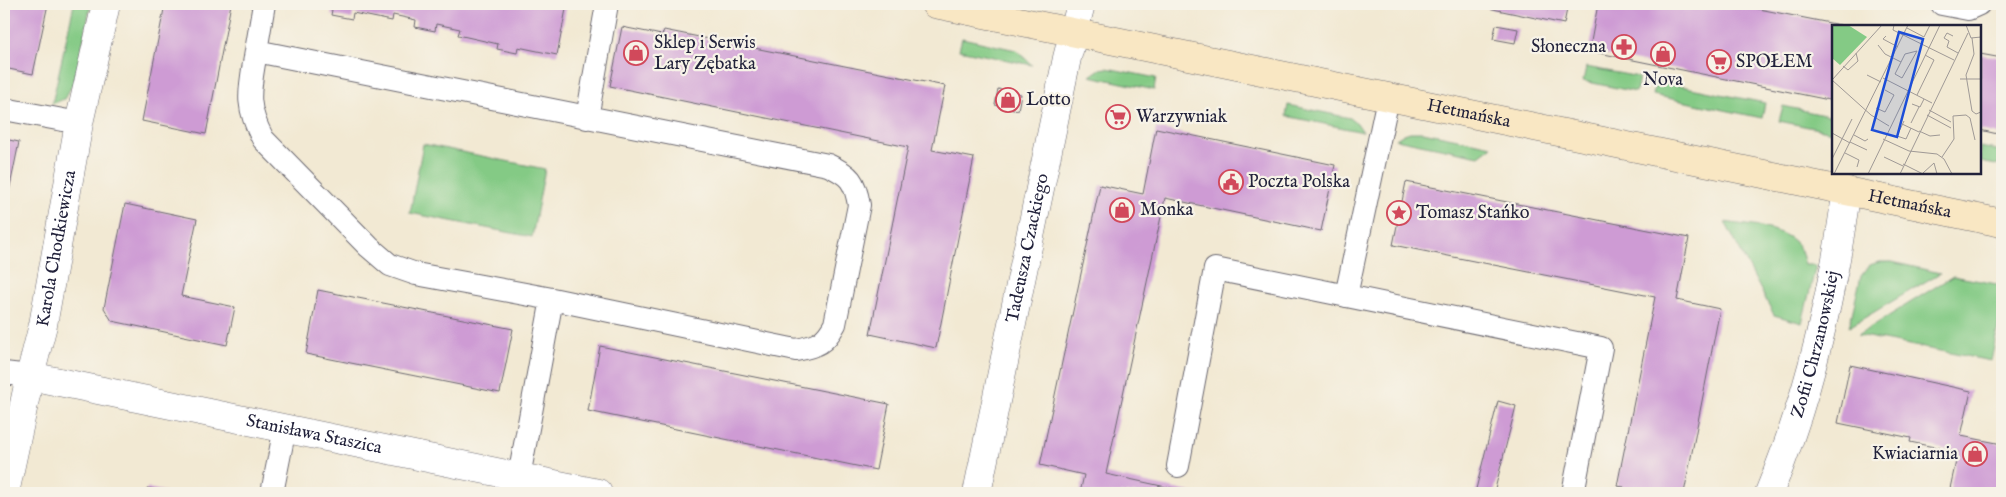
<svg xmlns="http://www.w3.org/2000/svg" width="2006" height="497" font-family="'IM FELL English',serif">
  <rect width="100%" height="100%" fill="#f7f3e8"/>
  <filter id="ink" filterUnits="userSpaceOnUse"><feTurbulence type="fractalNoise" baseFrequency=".02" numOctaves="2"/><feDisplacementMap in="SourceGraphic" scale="10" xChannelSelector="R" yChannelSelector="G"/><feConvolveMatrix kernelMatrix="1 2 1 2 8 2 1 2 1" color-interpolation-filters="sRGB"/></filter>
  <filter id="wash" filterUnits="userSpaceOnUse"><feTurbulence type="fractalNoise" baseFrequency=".0096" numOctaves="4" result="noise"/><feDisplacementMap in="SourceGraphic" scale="20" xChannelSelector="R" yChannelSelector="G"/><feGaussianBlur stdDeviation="1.12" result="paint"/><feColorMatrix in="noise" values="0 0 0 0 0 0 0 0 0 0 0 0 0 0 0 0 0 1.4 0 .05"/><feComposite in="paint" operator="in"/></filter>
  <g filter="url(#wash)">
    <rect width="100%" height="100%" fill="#f2e9d3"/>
    <path fill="#84ca85" stroke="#537660" d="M 74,4 L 91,4 L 75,81 L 64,99 L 52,104 Z
      M 962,38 L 1016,50 L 1032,65 L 959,50 Z
      M 1586,67 L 1639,77 L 1636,92 L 1583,81 Z
      M 1107,68 L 1156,78 L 1154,90 L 1090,76 L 1100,69 Z
      M 1656,81 L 1765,103 L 1762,118 L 1653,95 Z
      M 1288,105 L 1350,118 L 1357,123 L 1363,132 L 1286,116 Z
      M 1783,106 L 1833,117 L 1833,132 L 1779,121 Z
      M 1410,132 L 1423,132 L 1492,146 L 1479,156 L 1396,139 L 1404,134 Z
      M 423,144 L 545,169 L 532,237 L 410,213 Z
      M 1980,147 L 2002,151 L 2002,166 L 1980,162 Z
      M 1725,222 C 1747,226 1779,226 1796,243 C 1801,249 1803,257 1805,265 L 1816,265 L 1802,323 L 1774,315 Z
      M 1879,262 L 1892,262 L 1940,273 L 1849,327 L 1861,276 L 1870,265 Z
      M 1953,276 L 2002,285 L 2002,308 L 1991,361 L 1858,335 Z"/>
    <g id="blocks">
      <path fill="#ce9bd4" d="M 4,4 L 48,4 L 33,74 L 4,68 Z
        M 165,4 L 231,4 L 206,134 L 142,121 Z
        M 307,4 L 567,4 L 557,55 L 518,47 L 517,53 L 497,49 L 498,44 L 458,35 L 460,29 L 436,24 L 435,31 L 415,27 L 416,20 L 393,15 L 392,21 L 353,13 L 352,19 L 331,15 L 332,10 Z
        M 1469,4 L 1568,4 L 1564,24 Z
        M 1598,4 L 1734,4 L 1840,25 L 1834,26 L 1834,101 L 1594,52 L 1595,48 L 1590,47 Z
        M 1496,25 L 1518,29 L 1515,43 L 1493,39 Z
        M 622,27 L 662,35 L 664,30 L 945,86 L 932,150 L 974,158 L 936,348 L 870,334 L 908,147 L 610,86 Z
        M 1980,54 L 2002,58 L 2002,135 L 1980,130 Z
        M 998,89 L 1021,94 L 1018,110 L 995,105 Z
        M 1156,128 L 1335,165 L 1321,231 L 1165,198 L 1106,474 L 1194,493 L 1080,493 L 1084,475 L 1040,465 L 1100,185 L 1143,194 Z
        M 4,139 L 19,142 L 5,211 L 4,211 Z
        M 1406,182 L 1689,238 L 1677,300 L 1720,309 L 1684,493 L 1623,493 L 1624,487 L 1617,486 L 1655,297 L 1393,245 Z
        M 125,204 L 197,219 L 181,296 L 235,307 L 227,345 L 112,321 L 104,308 Z
        M 318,290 L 513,329 L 500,393 L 306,354 Z
        M 600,346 L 889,404 L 876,470 L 588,411 Z
        M 1850,365 L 1971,391 L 1961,436 L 2002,444 L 2002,493 L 1949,493 L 1958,452 L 1910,442 L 1911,438 L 1838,423 Z
        M 1498,401 L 1516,406 L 1494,493 L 1475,493 Z
        M 147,488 L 167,492 L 167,493 L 146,493 Z
        M 299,489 L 320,492 L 320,493 L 298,493 Z"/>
    </g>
  </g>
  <g filter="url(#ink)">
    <use href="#blocks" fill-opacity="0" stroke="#6b6870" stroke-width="1"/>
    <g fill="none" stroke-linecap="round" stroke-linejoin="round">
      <defs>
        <path id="lane" d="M 1942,4 L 1968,9 L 1979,4
          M 256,51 L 264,4
          M 4,109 L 79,123
          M 587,118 L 607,4
          M 1346,296 L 1388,98
          M 4,373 L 30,376
          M 1178,466 L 1215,269 L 1601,348 L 1573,493
          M 272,493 L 285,428
          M 516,493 L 552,299 L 796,350 C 817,346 825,343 835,324 L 859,205 C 855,181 850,175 828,165 L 256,51 C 250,90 244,103 263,139 L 369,247 L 390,265 L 416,274 L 552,299"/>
        <g id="street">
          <path id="s1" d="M 30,376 L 598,493"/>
          <path id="s2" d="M 5,493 L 30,376 L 43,325 L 79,123 L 106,4"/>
          <path id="s3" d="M 977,493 L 1067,58 L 1081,4"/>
          <path id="s4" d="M 1769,493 C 1798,423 1819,349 1833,274 C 1839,247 1842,219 1847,191"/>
        </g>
        <g id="secondary">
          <path id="s5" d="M 935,4 L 2002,223"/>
        </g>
      </defs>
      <use href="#lane" stroke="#6b6870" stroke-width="24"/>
      <use href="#street" stroke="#6b6870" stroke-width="29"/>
      <use href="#secondary" stroke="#6b6870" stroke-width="29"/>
      <use href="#lane" stroke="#fff" stroke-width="22"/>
      <use href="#street" stroke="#fff" stroke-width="28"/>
      <use href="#secondary" stroke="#f9e7c3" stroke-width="28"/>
    </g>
  </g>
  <defs>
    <symbol id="pharmacy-ring" viewBox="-11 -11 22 22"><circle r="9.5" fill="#f7f3e8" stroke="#d1495b" stroke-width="1.5"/><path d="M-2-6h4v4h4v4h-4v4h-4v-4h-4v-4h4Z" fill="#d1495b"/></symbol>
    <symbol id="shop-ring" viewBox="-11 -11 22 22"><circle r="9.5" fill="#f7f3e8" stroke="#d1495b" stroke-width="1.5"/><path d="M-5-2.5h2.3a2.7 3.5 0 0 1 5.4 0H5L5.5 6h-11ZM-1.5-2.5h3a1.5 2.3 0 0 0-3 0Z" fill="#d1495b"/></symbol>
    <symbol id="supermarket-ring" viewBox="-11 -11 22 22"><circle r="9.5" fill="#f7f3e8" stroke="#d1495b" stroke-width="1.5"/><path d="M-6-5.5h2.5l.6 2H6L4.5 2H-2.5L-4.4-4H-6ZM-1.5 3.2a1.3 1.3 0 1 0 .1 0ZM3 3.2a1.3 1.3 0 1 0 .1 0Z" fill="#d1495b"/></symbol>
    <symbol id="civic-ring" viewBox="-11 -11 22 22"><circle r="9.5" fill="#f7f3e8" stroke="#d1495b" stroke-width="1.5"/><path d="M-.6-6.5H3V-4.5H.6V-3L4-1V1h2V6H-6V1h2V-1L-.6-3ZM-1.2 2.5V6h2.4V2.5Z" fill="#d1495b"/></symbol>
    <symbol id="sight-ring" viewBox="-11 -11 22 22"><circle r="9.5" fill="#f7f3e8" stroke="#d1495b" stroke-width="1.5"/><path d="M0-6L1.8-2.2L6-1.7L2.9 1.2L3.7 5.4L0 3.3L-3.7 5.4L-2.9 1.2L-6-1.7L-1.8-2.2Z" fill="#d1495b"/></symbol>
  </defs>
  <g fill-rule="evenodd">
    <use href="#pharmacy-ring" x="1610" y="33" width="28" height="28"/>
    <use href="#shop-ring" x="622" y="39" width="28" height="28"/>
    <use href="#shop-ring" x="1649" y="40" width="28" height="28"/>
    <use href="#supermarket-ring" x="1705" y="48" width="28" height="28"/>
    <use href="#shop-ring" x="994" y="86" width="28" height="28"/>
    <use href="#supermarket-ring" x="1104" y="103" width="28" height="28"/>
    <use href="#civic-ring" x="1217" y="168" width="28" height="28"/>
    <use href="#shop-ring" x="1108" y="196" width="28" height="28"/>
    <use href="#sight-ring" x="1385" y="199" width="28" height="28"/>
    <use href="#shop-ring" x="1961" y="440" width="28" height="28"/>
  </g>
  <g text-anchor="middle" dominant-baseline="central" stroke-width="4.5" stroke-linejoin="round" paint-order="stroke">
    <g font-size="18" fill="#22223b" stroke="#f7f3e8" text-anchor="start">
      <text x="654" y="43">Sklep i Serwis<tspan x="654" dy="21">Lary Zębatka</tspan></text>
      <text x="1606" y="47" text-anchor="end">Słoneczna</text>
      <text x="1736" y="62">SPOŁEM</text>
      <text x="1663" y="80" text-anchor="middle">Nova</text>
      <text x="1026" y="100">Lotto</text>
      <text x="1136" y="117">Warzywniak</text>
      <text x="1248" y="182">Poczta Polska</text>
      <text x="1140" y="210">Monka</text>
      <text x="1416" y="213">Tomasz Stańko</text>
      <text x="1958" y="454" text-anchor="end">Kwiaciarnia</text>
    </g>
    <g font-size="18" fill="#22223b" stroke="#f7f3e8">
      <text stroke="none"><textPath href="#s5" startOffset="545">Hetmańska</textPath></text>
      <text stroke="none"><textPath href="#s5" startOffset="995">Hetmańska</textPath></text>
      <text stroke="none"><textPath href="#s3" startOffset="250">Tadeusza Czackiego</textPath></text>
      <text stroke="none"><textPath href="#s2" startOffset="250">Karola Chodkiewicza</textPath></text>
      <text stroke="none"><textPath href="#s4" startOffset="156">Zofii Chrzanowskiej</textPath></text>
      <text stroke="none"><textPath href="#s1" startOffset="290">Stanisława Staszica</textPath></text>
    </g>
  </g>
  <g transform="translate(1832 25)">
    <rect width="149" height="149" fill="#f2e9d3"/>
    <path d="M 0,0 L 16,0 L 35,12 L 8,40 L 0,33 Z" fill="#84ca85"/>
    <path fill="none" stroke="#9f9996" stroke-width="1" d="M 62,0 L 61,5 L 122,35M 134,0 L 139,13 L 149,12M 75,3 L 92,12 L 98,0M 54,11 L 51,14 L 66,22M 121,11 L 115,8 L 112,13 L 117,16 L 115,22 L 126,28M 140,13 L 142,29 L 134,50 L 140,86 L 144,89 L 149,87M 46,20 L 53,29 L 69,37 L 63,49 L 70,53 L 85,26 L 73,29 L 69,37M 11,41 L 16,45 L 26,36 L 24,28M 35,50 L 49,57M 51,53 L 100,78M 128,54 L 149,54M 0,55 L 39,90 L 57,101M 0,55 L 50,0M 85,70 L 102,35 L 93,30M 80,79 L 88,82 L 92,74M 44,83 L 53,87 L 62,70 L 53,65M 97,85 L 119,97M 95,90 L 119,103M 72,96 L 65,111 L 74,114 L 79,103M 79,98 L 87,82M 70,99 L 87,107M 87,106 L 98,111 L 108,110M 0,108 L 18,118M 22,110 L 33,116 L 36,114M 51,114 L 77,126 L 105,129 L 112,134 L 120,149M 18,117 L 35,125M 13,128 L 27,135 L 25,142M 52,132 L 71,141M 110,132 L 122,114 L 121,91 L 134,90 L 138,93 L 143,115M 0,134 L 20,94M 71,139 L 91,149M 91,148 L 102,138 L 105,149M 2,149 L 76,0M 36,149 L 108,0M 68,149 L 136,8"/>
    <path fill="#1d4ed8" fill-opacity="0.15" stroke="#1d4ed8" stroke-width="2.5" d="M 67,7 L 91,14 L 65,112 L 40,105 Z"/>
    <rect width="149" height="149" fill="none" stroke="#22223b" stroke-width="2.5"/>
  </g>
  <rect width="2006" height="497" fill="none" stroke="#f7f3e8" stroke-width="20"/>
</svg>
